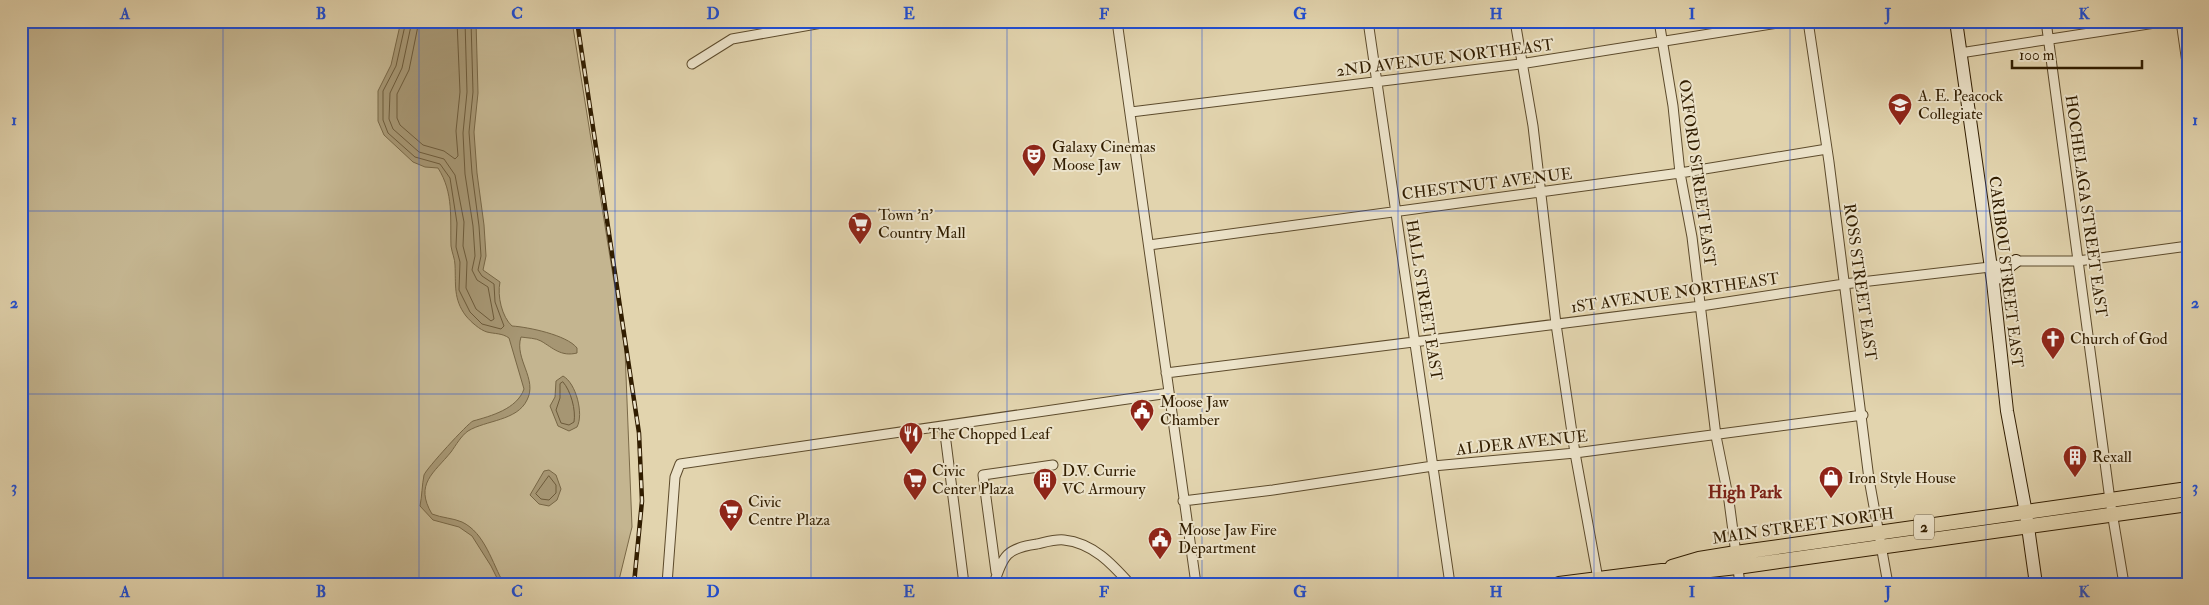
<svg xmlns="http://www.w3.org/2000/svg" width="2209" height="605" font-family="'IM FELL Double Pica',serif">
  <rect width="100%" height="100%" fill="#e2d4ae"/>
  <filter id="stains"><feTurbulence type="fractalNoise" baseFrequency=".004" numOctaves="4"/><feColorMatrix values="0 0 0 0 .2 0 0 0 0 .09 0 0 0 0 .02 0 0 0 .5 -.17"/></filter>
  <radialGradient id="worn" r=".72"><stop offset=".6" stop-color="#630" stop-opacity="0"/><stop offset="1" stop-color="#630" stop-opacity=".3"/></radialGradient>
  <path fill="#c4b590" stroke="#7a6948" d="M 21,21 L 572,21 L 625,350 L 632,527 L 618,584 L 21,584 Z"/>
  <path fill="#a69673" stroke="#776645" d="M 401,21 L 476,21 L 478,93 L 474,132 L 477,173 L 484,225 L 486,256 L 483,270 L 500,282 C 497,296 502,317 512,326 C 528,327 567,335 577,348 L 577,353 C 561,357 553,348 541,341 C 536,338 527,338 521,337 C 514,359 538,379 527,400 C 517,421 486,420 468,431 C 461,436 456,445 451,452 C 434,473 414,484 432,514 C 442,518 453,518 462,522 C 485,533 492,563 504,584 L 500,584 L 491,566 L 472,536 L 459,527 L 433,520 L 420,506 C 422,496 422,485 424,475 C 426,469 468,423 473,421 C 491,416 517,409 524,389 L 509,338 C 502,333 495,334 487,332 C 480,330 471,322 466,316 C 453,299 456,284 455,265 C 455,259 452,253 451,246 C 450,219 454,193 438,168 L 425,167 L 413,162 L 384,135 L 378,121 L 378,91 L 391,65 Z
    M 563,376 C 576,383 584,414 577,427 L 569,431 L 558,426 L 550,406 L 555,397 L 556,381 Z
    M 549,470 L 556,475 L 561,489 L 557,500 L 549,506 L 539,504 L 530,495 L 544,471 Z"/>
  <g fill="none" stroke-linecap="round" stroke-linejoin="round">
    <path stroke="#6c5a3a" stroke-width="1" d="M 406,21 L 396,66 L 383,91 L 383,120 L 388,133 L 415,157 L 440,164 L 450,178 L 457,223 L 456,247 L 460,262 L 459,290 L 470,312 L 482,324 L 501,329 L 504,326 L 495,302 L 494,284 L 482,276 L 478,270 L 481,256 L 479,226 L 472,173 L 469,132 L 473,92 L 471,21
      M 412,21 L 402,68 L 390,93 L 389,119 L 393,129 L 419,152 L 444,159 L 455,175 L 464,222 L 463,246 L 467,262 L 466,288 L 476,309 L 491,321 L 494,319 L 488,287 L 477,280 L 472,270 L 475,256 L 473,226 L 465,174 L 463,133 L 467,92 L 465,21
      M 419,21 L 409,70 L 397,94 L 397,118 L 400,125 L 423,145 L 444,151 L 455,159 L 458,156 L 456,131 L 460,92 L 457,21
      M 563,382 C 571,391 576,410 574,422 L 569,425 L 561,423 L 556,410 L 560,398 L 560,384 Z
      M 549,476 L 556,485 L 556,493 L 549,500 L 541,499 L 536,494 Z"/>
    <defs>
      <path id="street" d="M 1117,21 L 1196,584
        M 1368,21 L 1450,584
        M 1515,21 L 1533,126 L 1556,324 L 1575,453 L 1598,579
        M 1659,21 L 1673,106 L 1680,173 L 1692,237 L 1716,436 L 1729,501 L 1740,584
        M 1808,21 L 1829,162 L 1869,479 L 1888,584
        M 2046,21 L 2110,500 L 2124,584
        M 2181,21 L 2188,70
        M 1960,53 L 2168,21
        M 692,64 L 732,39 L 833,21
        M 1131,112 L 1520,64 L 1791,21
        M 1149,245 L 1680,173 L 1827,149
        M 1166,373 L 1701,306 L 1844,284 L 1990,267 L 2016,261 L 2078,261 L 2188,246
        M 944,426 L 964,584
        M 1183,501 L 1273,490 L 1433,466 L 1575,453 L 1863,415
        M 996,572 L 983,475 L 1053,465
        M 667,584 L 675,477 L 680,464 L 1169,393
        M 994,584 C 1003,555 1007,548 1037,544 C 1046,542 1056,539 1064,540 C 1093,543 1112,564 1130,584"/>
      <path id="secondary" d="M 1956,21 L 1993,282 L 2007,411 L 2026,513 L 2036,584
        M 1993,282 L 2000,273 L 2016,261"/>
      <path id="primary" d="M 1672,567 L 1699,559 L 1736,553 L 2188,489
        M 1559,584 L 1662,571 L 1701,571 L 1737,567 L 2188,504"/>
    </defs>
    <use href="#street" stroke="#5d4b2c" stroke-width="11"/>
    <use href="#secondary" stroke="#311d00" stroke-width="14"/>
    <use href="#primary" stroke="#311d00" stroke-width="16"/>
    <use href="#street" stroke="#ece3ca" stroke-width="9"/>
    <use href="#secondary" stroke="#ece3ca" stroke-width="12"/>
    <use href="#primary" stroke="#e2d4ae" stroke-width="14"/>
    <defs>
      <path id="rail" d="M 577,21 L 639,433 L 642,501 L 634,584"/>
    </defs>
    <use href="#rail" stroke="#311d00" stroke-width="4.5"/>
    <use href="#rail" stroke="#ece3ca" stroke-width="2.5" stroke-dasharray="8" stroke-linecap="butt"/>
  </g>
  <path fill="none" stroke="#1d4ed8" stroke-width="1" stroke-opacity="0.55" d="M 223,21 L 223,584M 419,21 L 419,584M 615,21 L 615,584M 811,21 L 811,584M 1007,21 L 1007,584M 1202,21 L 1202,584M 1398,21 L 1398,584M 1594,21 L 1594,584M 1790,21 L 1790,584M 1986,21 L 1986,584M 21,211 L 2188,211M 21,394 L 2188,394"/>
  <defs>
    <symbol id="school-pin" viewBox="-11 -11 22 30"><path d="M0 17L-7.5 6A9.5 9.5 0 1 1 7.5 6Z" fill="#8f2418" stroke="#ece3ca"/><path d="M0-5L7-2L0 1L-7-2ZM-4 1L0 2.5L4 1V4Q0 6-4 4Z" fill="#fff"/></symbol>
    <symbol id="theatre-pin" viewBox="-11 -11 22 30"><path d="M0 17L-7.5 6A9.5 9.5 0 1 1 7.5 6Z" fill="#8f2418" stroke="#ece3ca"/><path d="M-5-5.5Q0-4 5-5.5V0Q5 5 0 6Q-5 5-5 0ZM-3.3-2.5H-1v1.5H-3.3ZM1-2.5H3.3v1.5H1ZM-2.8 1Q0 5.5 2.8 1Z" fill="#fff"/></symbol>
    <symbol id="supermarket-pin" viewBox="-11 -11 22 30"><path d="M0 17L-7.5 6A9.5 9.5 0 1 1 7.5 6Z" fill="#8f2418" stroke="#ece3ca"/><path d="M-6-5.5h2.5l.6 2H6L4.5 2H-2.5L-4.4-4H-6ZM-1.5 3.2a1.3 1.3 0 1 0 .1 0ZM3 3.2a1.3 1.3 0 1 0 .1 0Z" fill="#fff"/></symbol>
    <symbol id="church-pin" viewBox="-11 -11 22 30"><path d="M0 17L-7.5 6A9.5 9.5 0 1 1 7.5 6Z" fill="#8f2418" stroke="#ece3ca"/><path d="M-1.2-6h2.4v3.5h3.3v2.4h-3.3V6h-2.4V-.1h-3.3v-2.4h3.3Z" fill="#fff"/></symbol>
    <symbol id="civic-pin" viewBox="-11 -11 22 30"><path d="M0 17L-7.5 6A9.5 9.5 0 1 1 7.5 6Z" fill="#8f2418" stroke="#ece3ca"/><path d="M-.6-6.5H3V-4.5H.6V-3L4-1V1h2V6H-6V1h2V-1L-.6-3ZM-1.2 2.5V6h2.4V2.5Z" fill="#fff"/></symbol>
    <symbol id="restaurant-pin" viewBox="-11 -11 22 30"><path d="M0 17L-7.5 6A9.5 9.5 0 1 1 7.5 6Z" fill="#8f2418" stroke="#ece3ca"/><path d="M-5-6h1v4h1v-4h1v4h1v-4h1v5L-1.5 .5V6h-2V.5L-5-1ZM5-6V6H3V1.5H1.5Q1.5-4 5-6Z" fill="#fff"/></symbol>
    <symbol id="building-pin" viewBox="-11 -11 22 30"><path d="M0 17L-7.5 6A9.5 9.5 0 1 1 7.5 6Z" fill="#8f2418" stroke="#ece3ca"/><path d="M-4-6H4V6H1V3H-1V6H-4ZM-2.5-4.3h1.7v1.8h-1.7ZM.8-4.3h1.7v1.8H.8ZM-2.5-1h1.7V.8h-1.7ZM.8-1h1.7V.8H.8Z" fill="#fff"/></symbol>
    <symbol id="shop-pin" viewBox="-11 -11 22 30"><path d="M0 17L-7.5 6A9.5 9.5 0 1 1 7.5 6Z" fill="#8f2418" stroke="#ece3ca"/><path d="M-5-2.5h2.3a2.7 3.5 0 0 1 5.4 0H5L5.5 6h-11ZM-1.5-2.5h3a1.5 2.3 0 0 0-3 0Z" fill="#fff"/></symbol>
  </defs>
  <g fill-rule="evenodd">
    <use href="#school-pin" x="1886" y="91" width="28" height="38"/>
    <use href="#theatre-pin" x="1020" y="142" width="28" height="38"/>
    <use href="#supermarket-pin" x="846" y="210" width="28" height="38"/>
    <use href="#church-pin" x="2039" y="325" width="28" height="38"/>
    <use href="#civic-pin" x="1128" y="397" width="28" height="38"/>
    <use href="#restaurant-pin" x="897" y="420" width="28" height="38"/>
    <use href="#building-pin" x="2061" y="443" width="28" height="38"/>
    <use href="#shop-pin" x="1817" y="464" width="28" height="38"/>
    <use href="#supermarket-pin" x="901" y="466" width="28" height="38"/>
    <use href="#building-pin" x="1031" y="466" width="28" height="38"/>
    <use href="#supermarket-pin" x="717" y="497" width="28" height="38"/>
    <use href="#civic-pin" x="1146" y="525" width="28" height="38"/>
  </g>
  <g text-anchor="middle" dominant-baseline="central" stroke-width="4" stroke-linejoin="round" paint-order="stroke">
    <rect fill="#ece3ca" stroke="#69583d" stroke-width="1" x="1914" y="514.5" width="20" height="25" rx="4"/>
    <g font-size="15" font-weight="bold" fill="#311d00">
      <text x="1924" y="527">2</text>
    </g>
    <g font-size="16" fill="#311d00" stroke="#ece3ca">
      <text transform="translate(1445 58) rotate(-7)">2ND AVENUE NORTHEAST</text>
      <text transform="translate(1697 173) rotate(82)">OXFORD STREET EAST</text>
      <text transform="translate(1487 184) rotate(-7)">CHESTNUT AVENUE</text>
      <text transform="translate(2086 206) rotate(82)">HOCHELAGA STREET EAST</text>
      <text transform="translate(2006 272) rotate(83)">CARIBOU STREET EAST</text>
      <text transform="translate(1860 282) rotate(82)">ROSS STREET EAST</text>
      <text transform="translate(1675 293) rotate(-8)">1ST AVENUE NORTHEAST</text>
      <text transform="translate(1424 300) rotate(81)">HALL STREET EAST</text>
      <text transform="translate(1522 443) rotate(-6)">ALDER AVENUE</text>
      <text transform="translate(1803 526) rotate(-8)">MAIN STREET NORTH</text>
    </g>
    <g font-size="16" fill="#311d00" stroke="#ece3ca" text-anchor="start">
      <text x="1918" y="96">A. E. Peacock<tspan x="1918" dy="18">Collegiate</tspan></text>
      <text x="1052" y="147">Galaxy Cinemas<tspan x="1052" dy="18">Moose Jaw</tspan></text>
      <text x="878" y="215">Town 'n'<tspan x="878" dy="18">Country Mall</tspan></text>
      <text x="2070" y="339">Church of God</text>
      <text x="1160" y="402">Moose Jaw<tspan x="1160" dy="18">Chamber</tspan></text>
      <text x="928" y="434">The Chopped Leaf</text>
      <text x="2092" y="457">Rexall</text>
      <text x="932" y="471">Civic<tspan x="932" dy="18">Center Plaza</tspan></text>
      <text x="1062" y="471">D.V. Currie<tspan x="1062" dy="18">VC Armoury</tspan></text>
      <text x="1848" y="478">Iron Style House</text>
      <text x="748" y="502">Civic<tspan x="748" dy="18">Centre Plaza</tspan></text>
      <text x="1178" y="530">Moose Jaw Fire<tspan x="1178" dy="18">Department</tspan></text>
    </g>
    <g font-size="18" font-weight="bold" fill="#7a1f14" stroke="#ece3ca">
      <text x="1745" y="492">High Park</text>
    </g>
  </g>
  <rect width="2209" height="605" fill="none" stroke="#e2d4ae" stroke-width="55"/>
  <path d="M2012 60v8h130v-8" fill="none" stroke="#311d00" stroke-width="2.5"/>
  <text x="2019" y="60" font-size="15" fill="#311d00" stroke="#ece3ca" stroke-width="4" paint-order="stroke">100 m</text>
  <rect x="28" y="28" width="2154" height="550" fill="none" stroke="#1d4ed8" stroke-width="2"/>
  <g font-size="16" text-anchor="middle" font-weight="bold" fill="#1d4ed8">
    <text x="125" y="19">A</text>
    <text x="321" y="19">B</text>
    <text x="517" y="19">C</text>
    <text x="713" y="19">D</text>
    <text x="909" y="19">E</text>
    <text x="1104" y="19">F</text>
    <text x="1300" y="19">G</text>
    <text x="1496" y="19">H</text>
    <text x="1692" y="19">I</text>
    <text x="1888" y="19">J</text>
    <text x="2084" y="19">K</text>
    <text x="14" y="125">1</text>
    <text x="2195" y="125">1</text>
    <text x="14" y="308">2</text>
    <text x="2195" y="308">2</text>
    <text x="14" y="492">3</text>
    <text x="2195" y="492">3</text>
    <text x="125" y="597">A</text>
    <text x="321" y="597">B</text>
    <text x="517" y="597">C</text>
    <text x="713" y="597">D</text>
    <text x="909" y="597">E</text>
    <text x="1104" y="597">F</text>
    <text x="1300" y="597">G</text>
    <text x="1496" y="597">H</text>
    <text x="1692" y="597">I</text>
    <text x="1888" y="597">J</text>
    <text x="2084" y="597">K</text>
  </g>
  <rect width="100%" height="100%" filter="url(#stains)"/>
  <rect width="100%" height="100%" fill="url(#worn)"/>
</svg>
